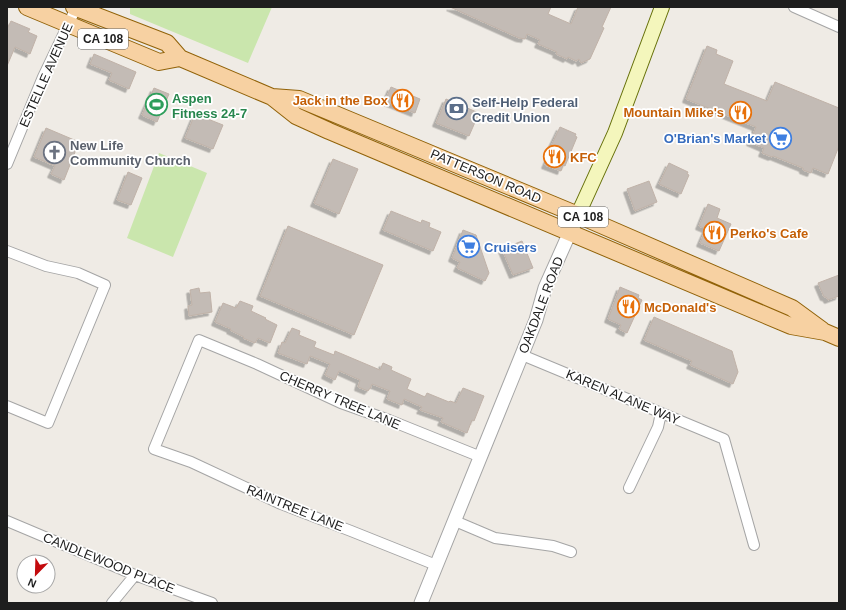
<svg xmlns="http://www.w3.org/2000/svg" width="846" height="610" font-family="Helvetica,sans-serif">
  <defs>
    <filter id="shadow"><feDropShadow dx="-3.5" dy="3.5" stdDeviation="0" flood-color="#0004"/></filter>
  </defs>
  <rect width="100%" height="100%" fill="#efebe5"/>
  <path fill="#cae6ad" d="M 130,7 L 272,7 L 248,63 L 130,14 Z
    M 159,153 L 207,173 L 173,257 L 127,238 Z"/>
  <path fill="#c3bbb5" stroke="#c0b2a8" filter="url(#shadow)" d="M 450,7 L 551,7 L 548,14 L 571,24 L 578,7 L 611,7 L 602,27 L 604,28 L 590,59 L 581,63 L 579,59 L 576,61 L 568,57 L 567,59 L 556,54 L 557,52 L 538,44 L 540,40 L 527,34 L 525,39 L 519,38 Z
    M 11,21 L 30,29 L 28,32 L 37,36 L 30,54 L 15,47 L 7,66 L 7,29 Z
    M 707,46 L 717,50 L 716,54 L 733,61 L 724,84 L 767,101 L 775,82 L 839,108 L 839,146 L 828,174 L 813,168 L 811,173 L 803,170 L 803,168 L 773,156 L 772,157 L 762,153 L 764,148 L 750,142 L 756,127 L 686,99 Z
    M 94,54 L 136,72 L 129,89 L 109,80 L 112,73 L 90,64 Z
    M 391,87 L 420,99 L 415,113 L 385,101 Z
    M 154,88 L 169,94 L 157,122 L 142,115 Z
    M 446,99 L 479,113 L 469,136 L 436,123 Z
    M 195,114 L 223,125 L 213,149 L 185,138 Z
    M 560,127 L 576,134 L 575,136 L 577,137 L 565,166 L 563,165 L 561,171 L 545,165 L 551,151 L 549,150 Z
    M 46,128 L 79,142 L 64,180 L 51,174 L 55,166 L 34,157 Z
    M 333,159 L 358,169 L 339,214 L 314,203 Z
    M 669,163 L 688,172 L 687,174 L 689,175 L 681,194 L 659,184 Z
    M 128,172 L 142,178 L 131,205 L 117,200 Z
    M 649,181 L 657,202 L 635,211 L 627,189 Z
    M 708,204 L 720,209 L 717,218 L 731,224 L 719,251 L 700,243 L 706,229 L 699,226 Z
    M 391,211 L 421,223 L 422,220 L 430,223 L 429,227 L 441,232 L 433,251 L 383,230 Z
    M 288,226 L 383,265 L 354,335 L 260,296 Z
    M 463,230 L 476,235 L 489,273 L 485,281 L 457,268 L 460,262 L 452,258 Z
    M 522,241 L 533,268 L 513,275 L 502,249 Z
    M 839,275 L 839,296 L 828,300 L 826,297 L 824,297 L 818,283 Z
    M 620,287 L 639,295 L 638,298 L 642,300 L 627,333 L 619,329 L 621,325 L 608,319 Z
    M 199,288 L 200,293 L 210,292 L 212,312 L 189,316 L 188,306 L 192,305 L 190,290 Z
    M 240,301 L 253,306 L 251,311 L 266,318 L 265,319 L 277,325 L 270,343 L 258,338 L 255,343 L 243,338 L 244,337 L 230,330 L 231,329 L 215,322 L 223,303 L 236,308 Z
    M 654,317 L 732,351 L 738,372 L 733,384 L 690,365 L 692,361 L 644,340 Z
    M 292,328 L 300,331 L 299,335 L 316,342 L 314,347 L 334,355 L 335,351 L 380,370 L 383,363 L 392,367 L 391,370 L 411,379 L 407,389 L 425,397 L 427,393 L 449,402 L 450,401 L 456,403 L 463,388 L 484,396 L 474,421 L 472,420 L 467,433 L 441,422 L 443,418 L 420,410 L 422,407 L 404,399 L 402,405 L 387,399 L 390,391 L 372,384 L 370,389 L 369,389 L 368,391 L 358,387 L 360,380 L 340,371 L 339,371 L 335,380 L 325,375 L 330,364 L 310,356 L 307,364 L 278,353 L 282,342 L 285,343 Z"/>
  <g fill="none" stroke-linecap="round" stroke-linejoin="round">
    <defs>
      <path id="minor" d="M 794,7 L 839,27
        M 7,164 L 43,77 L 76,8
        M 7,251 L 46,266 L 78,273 L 105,285 L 48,423 L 7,406
        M 522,355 L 724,439 L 754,545
        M 629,488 L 658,427 L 661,413
        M 7,521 L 135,575 L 212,603
        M 455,521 L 495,538 L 553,546 L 571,552
        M 436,565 L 351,531 L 281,504 L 191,462 L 154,449 L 199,340 L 257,364 L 341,403 L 389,420 L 481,457
        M 112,603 L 135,575"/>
      <path id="tertiary" d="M 421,603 L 536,320 L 545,288 L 570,232"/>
      <path id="secondary" d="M 570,232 L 615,133 L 662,7"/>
      <path id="primary" d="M 27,7 L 159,62 L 180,58
        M 74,7 L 167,43 L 180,58 L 272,97 L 296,116 L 329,131 L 791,326 L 825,332 L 839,338
        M 272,97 L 299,99 L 578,215 L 792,308 L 822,330"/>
    </defs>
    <use href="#minor" stroke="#a5a5a5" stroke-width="12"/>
    <use href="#tertiary" stroke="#a5a5a5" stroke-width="15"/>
    <use href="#secondary" stroke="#67710a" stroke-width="16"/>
    <use href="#primary" stroke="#916208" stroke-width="18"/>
    <use href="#minor" stroke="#fff" stroke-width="10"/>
    <use href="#tertiary" stroke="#fff" stroke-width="13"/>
    <use href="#secondary" stroke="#f4f6bc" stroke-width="14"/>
    <use href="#primary" stroke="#f7d1a2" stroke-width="16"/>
  </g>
  <defs>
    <symbol id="restaurant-ring" viewBox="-11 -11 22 22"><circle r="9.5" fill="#fff" stroke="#e8710a" stroke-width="1.5"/><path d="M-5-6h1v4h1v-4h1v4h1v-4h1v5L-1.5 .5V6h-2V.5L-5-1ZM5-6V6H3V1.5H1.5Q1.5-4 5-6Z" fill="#e8710a"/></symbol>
    <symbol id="stadium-ring" viewBox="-11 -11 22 22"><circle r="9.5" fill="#fff" stroke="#2e9e5b" stroke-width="1.5"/><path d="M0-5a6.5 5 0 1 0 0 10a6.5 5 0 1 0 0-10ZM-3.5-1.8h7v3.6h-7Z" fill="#2e9e5b"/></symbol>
    <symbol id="bank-ring" viewBox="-11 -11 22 22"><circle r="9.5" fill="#fff" stroke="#5c6f8a" stroke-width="1.5"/><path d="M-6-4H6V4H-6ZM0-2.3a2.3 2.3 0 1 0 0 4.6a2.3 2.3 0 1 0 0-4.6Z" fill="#5c6f8a"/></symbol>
    <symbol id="supermarket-ring" viewBox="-11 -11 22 22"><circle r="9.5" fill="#fff" stroke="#3f7fe0" stroke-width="1.5"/><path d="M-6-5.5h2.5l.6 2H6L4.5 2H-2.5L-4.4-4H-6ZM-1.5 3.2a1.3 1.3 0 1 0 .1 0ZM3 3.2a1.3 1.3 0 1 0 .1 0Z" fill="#3f7fe0"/></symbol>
    <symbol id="church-ring" viewBox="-11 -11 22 22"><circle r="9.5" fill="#fff" stroke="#6b7280" stroke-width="1.5"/><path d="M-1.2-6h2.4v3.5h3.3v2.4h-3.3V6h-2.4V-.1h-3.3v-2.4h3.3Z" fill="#6b7280"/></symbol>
  </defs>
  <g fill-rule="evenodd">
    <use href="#restaurant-ring" x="390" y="88" width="25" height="25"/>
    <use href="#stadium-ring" x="144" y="92" width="25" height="25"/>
    <use href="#bank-ring" x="444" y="96" width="25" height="25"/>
    <use href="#restaurant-ring" x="728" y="100" width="25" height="25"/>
    <use href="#supermarket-ring" x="768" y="126" width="25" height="25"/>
    <use href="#church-ring" x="42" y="140" width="25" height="25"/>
    <use href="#restaurant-ring" x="542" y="144" width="25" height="25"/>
    <use href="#restaurant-ring" x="702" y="220" width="25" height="25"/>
    <use href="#supermarket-ring" x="456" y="234" width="25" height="25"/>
    <use href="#restaurant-ring" x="616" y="294" width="25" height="25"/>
  </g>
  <g text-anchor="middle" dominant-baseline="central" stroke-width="3.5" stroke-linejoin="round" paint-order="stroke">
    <g fill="#fff" stroke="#626262" stroke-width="1">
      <rect x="78" y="29" width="50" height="20" rx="3"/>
      <rect x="558" y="207" width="50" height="20" rx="3"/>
    </g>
    <g font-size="12" font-weight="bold" fill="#1e1e1e">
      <text x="103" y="39">CA 108</text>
      <text x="583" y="217">CA 108</text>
    </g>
    <g font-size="13" fill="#1e1e1e" stroke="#fff">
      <text transform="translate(46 75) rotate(-66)">ESTELLE AVENUE</text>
      <text transform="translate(486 176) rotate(23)">PATTERSON ROAD</text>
      <text transform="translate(541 305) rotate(-69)">OAKDALE ROAD</text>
      <text transform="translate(623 397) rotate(23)">KAREN ALANE WAY</text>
      <text transform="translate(340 400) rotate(23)">CHERRY TREE LANE</text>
      <text transform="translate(295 508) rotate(22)">RAINTREE LANE</text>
      <text transform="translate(109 563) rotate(22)">CANDLEWOOD PLACE</text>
    </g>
    <g font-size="13" font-weight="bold" fill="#27864d" stroke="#fff" text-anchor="start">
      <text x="172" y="98">Aspen<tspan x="172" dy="15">Fitness 24-7</tspan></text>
    </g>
    <g font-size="13" font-weight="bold" fill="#c56008" stroke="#fff" text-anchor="start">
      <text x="388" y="100" text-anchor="end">Jack in the Box</text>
      <text x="724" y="112" text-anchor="end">Mountain Mike's</text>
      <text x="570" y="157">KFC</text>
      <text x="730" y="233">Perko's Cafe</text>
      <text x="644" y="307">McDonald's</text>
    </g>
    <g font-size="13" font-weight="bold" fill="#4e5e75" stroke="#fff" text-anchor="start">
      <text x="472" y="102">Self-Help Federal<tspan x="472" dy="15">Credit Union</tspan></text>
    </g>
    <g font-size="13" font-weight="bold" fill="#366cbe" stroke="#fff" text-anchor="end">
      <text x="766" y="138">O'Brian's Market</text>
      <text x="484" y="247" text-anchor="start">Cruisers</text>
    </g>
    <g font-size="13" font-weight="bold" fill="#5b616d" stroke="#fff" text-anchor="start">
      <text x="70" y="145">New Life<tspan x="70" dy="15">Community Church</tspan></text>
    </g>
  </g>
  <rect width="846" height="610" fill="none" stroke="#1e1e1e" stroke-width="16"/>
  <g transform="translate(36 574) rotate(203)"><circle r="19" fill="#ffffff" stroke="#a5a5a5"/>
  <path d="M0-3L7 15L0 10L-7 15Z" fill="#c30a0d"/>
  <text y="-6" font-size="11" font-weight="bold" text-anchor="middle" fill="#1e1e1e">N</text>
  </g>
</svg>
